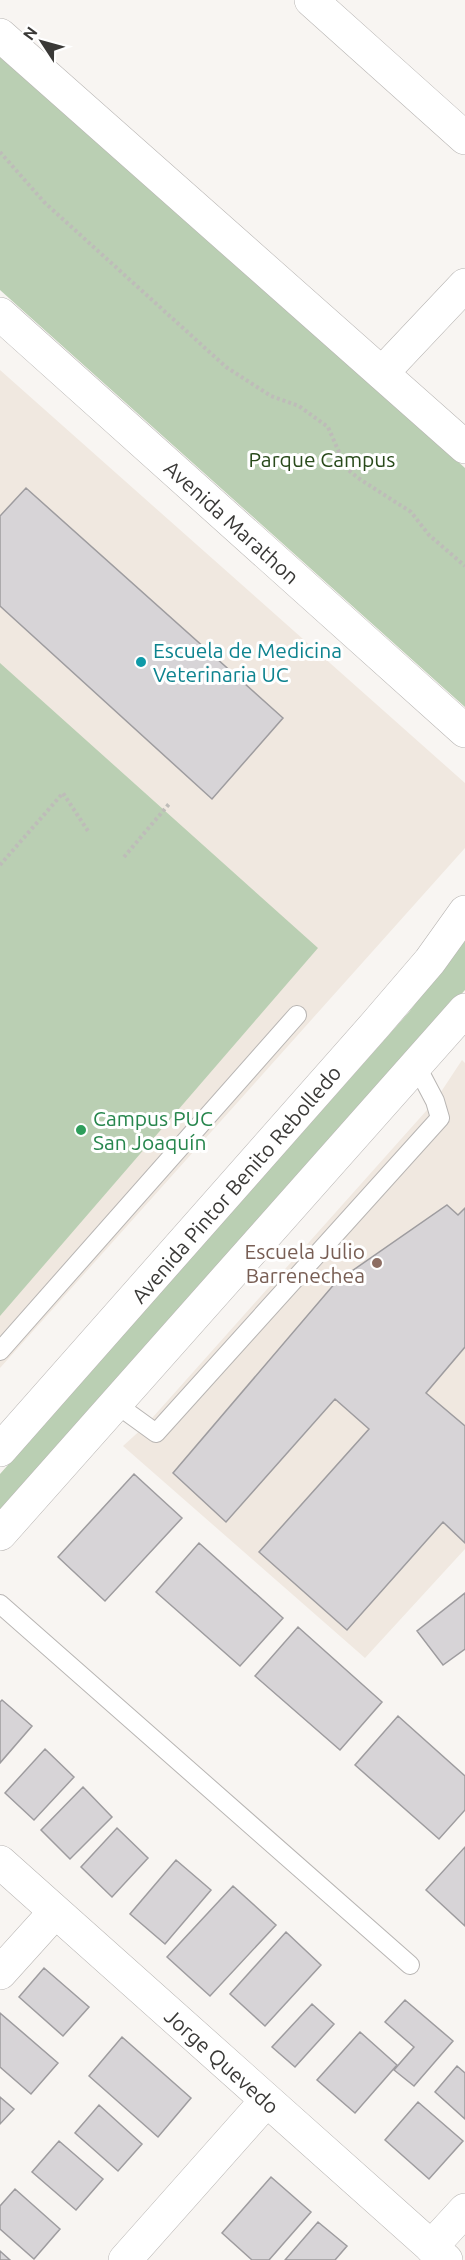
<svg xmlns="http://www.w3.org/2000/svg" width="465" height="2260" font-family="Ubuntu,sans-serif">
  <rect width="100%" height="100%" fill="#f8f5f2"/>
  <path fill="#f0e8e0" d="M 0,370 L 465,783 L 465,848 L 0,1368 Z
    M 462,1060 L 465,1063 L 465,1549 L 365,1658 L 123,1446 L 145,1426 L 435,1101 Z"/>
  <path fill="#bacfb3" d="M 0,57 L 374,385 L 465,468 L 465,707 L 0,290 Z
    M 0,663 L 318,948 L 0,1316 Z
    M 465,938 L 465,990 L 0,1512 L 0,1474 L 409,1012 Z"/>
  <path fill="#d7d4d7" stroke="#9e9c9f" stroke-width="1.5" d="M 26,488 L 283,718 L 212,799 L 0,606 L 0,516 Z
    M 447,1205 L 458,1215 L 465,1208 L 465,1347 L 426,1393 L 465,1426 L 465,1543 L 443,1522 L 347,1630 L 259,1552 L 369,1429 L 335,1399 L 226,1522 L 173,1473 L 336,1282 Z
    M 134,1474 L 182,1518 L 105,1601 L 58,1557 Z
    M 199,1543 L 283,1618 L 240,1666 L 156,1592 Z
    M 465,1593 L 465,1649 L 443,1665 L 417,1631 Z
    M 298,1627 L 382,1702 L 340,1750 L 255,1676 Z
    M 2,1700 L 32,1726 L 0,1763 L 0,1702 Z
    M 398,1716 L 465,1776 L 465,1810 L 439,1839 L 355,1765 Z
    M 45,1749 L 74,1777 L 34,1820 L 5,1793 Z
    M 83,1787 L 112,1817 L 70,1859 L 41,1830 Z
    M 117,1828 L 148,1858 L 112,1897 L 81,1867 Z
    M 465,1847 L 465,1926 L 426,1890 Z
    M 176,1860 L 211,1890 L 165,1944 L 130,1914 Z
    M 233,1886 L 276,1925 L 210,1996 L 167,1957 Z
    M 286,1932 L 321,1965 L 265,2026 L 230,1994 Z
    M 44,1968 L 89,2007 L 63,2036 L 19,1997 Z
    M 405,2000 L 453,2041 L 414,2086 L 394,2070 L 414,2047 L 385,2022 Z
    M 312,2004 L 334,2024 L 295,2067 L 272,2047 Z
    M 0,2013 L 58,2063 L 31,2094 L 0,2067 Z
    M 360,2032 L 397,2065 L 355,2113 L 317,2080 Z
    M 122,2037 L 191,2098 L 158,2137 L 89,2076 Z
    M 457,2066 L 465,2073 L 465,2119 L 435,2092 Z
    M 0,2097 L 14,2109 L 0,2124 Z
    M 418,2102 L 463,2141 L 429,2179 L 385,2140 Z
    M 99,2105 L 142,2144 L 118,2171 L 75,2133 Z
    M 59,2141 L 103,2179 L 76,2210 L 32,2172 Z
    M 271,2177 L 311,2212 L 269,2260 L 252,2260 L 222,2233 Z
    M 15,2189 L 60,2229 L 34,2259 L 0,2229 L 0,2206 Z
    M 318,2222 L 347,2246 L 335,2260 L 285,2260 Z
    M 0,2251 L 10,2260 L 0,2260 Z"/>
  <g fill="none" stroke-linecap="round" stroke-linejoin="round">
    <defs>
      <path id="lane" d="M 0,1351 L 297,1015
        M 116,1404 L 156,1433 L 440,1118 L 435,1101 L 416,1065
        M 0,1604 L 410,1965"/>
      <path id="street" d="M 311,0 L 465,138
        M 382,373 L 465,285
        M 0,1862 L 446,2260
        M 0,1973 L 55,1912
        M 431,2247 L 465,2210
        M 125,2260 L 266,2101"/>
      <path id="secondary" d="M 0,35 L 465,447
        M 0,314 L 465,731
        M 0,1450 L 376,1024 L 430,961 L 465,912
        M 0,1534 L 465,1010"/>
    </defs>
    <use href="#lane" stroke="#b8b5b3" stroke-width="20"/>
    <use href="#street" stroke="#b8b5b3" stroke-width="34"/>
    <use href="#secondary" stroke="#b8b5b3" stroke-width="34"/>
    <path stroke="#bebcb9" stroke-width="4" stroke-dasharray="3 3" stroke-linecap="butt" d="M 0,152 L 44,202 L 226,367 L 271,396 L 299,406 L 328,427 L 346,468 L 358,478 L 411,512 L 429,535 L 465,566
      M 124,857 L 169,804
      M 0,865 L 63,793 L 88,831"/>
    <use href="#lane" stroke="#fff" stroke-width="18"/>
    <use href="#street" stroke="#fff" stroke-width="33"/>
    <use href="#secondary" stroke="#fff" stroke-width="33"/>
  </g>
  <circle fill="#0f9aa8" stroke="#fff" stroke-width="2" cx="141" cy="662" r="6"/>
  <circle fill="#2e9e5b" stroke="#fff" stroke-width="2" cx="81" cy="1130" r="6"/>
  <circle fill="#8d6e63" stroke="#fff" stroke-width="2" cx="377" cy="1263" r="6"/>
  <g text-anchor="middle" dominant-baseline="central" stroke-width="6" stroke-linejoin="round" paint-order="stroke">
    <g font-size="21" fill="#294a1b" stroke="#fff">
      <text x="322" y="459">Parque Campus</text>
    </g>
    <g font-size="21" fill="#3a3937" stroke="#fff">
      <text transform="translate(232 522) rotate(42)">Avenida Marathon</text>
      <text transform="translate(236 1184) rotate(-49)">Avenida Pintor Benito Rebolledo</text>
      <text transform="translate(222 2061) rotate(42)">Jorge Quevedo</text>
    </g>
    <g font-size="21" fill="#0d838f" stroke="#fff" text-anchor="start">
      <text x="153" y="650">Escuela de Medicina<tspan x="153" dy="24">Veterinaria UC</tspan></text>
    </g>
    <g font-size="21" fill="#27864d" stroke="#fff" text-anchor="start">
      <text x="93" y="1118">Campus PUC<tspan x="93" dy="24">San Joaquín</tspan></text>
    </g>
    <g font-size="21" fill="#785e54" stroke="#fff" text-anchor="end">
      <text x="365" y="1251">Escuela Julio<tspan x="365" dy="24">Barrenechea</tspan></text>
    </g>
  </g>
  <g transform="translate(42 42) rotate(306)" stroke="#ffffff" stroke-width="4.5" paint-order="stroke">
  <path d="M0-4.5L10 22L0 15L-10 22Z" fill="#3a3937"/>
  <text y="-9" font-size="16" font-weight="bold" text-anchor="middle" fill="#3a3937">N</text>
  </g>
</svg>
